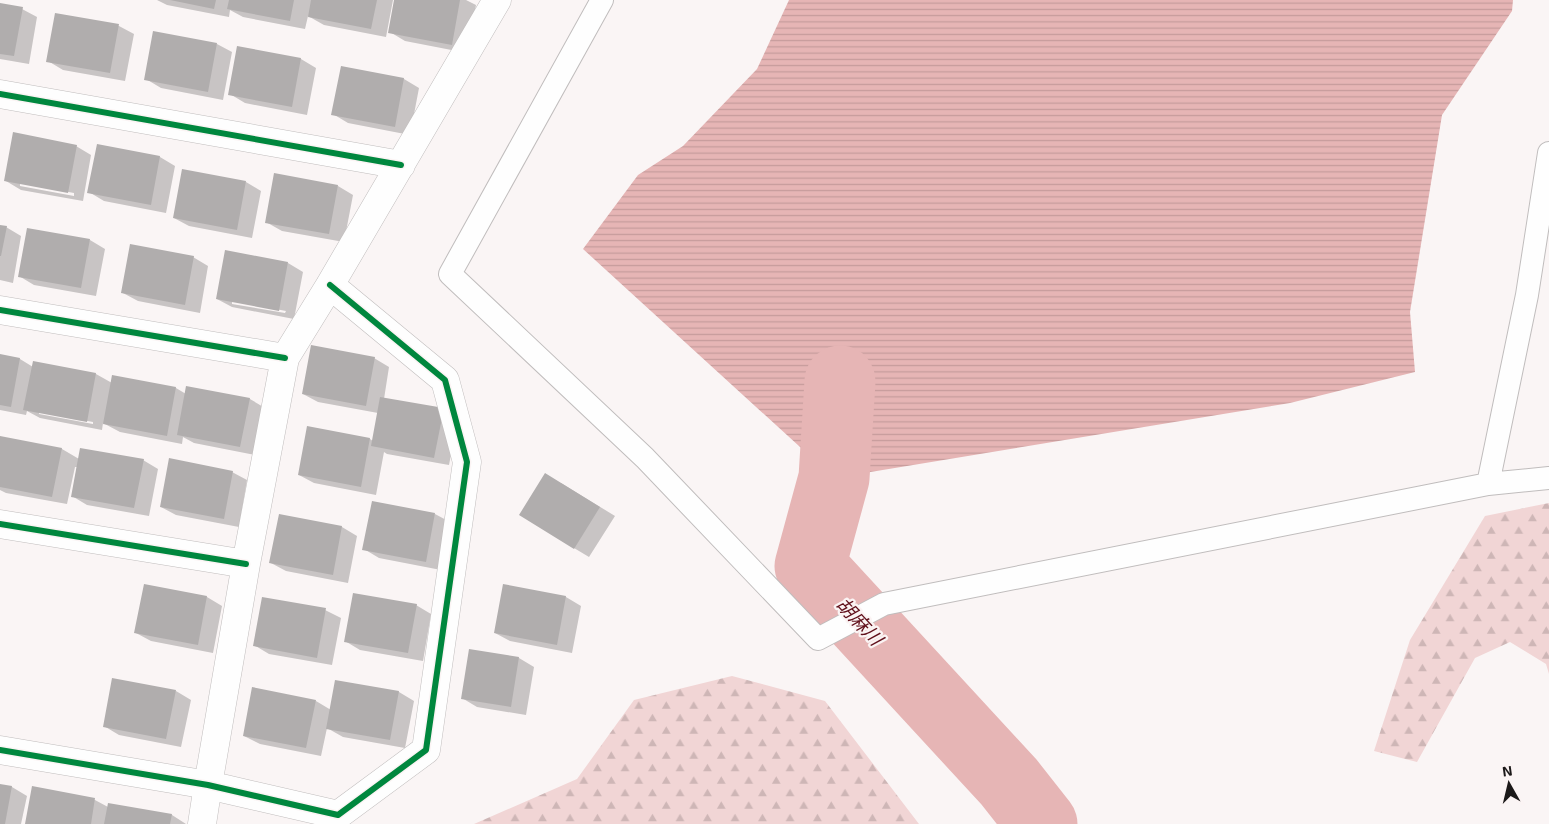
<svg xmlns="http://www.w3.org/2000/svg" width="1549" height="824" font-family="'Exo 2','Noto Sans JP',sans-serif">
  <defs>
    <pattern id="forest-firs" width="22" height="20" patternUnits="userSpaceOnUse" patternTransform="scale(1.25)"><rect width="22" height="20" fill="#f1d5d5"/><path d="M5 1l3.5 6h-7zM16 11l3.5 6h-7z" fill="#ceb6b6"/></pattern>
    <pattern id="water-rules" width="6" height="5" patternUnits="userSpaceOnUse" patternTransform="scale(1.25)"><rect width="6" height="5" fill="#e6b5b5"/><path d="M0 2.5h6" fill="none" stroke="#c59b9b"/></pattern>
  </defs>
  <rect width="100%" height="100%" fill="#faf5f5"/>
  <path fill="url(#forest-firs)" d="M 1549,503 L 1549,674 L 1546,664 L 1510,642 L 1475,658 L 1417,762 L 1374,751 L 1410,640 L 1485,516 Z
    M 732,676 L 825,701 L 919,824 L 474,824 L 577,779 L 634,700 Z"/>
  <path fill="url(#water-rules)" d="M 789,0 L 1513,0 L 1512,11 L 1442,115 L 1410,312 L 1415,372 L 1290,403 L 834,478 L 583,249 L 638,175 L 683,146 L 757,69 Z"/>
  <path fill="#0003" fill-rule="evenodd" d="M 157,0 L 393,0 L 386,37 L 324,25 L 308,16 L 305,29 L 243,17 L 230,10 L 229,17 L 167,5 Z
    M 396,0 L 466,0 L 476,5 L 467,53 L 405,41 L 390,32 Z
    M 0,4 L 22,9 L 37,17 L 29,64 L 0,59 Z
    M 56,14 L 119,26 L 134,34 L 125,81 L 63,70 L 48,61 Z
    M 217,44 L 232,52 L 223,100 L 161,88 L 146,79 Z
    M 238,47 L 301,59 L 316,68 L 307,115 L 245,103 L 230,94 Z
    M 342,67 L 404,79 L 419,88 L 410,135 L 348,123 L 333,114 Z
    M 98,145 L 160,157 L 175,166 L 166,213 L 104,201 L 89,192 Z
    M 76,146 L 91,155 L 83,201 L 21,190 L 6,181 ZM 20,183 L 74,193 L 74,196 L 20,186 Z
    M 246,182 L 261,191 L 252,238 L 189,226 L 174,218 Z
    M 338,186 L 353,195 L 344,242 L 282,231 L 266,222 Z
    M 0,226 L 6,227 L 21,236 L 13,283 L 0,280 Z
    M 90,240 L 105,249 L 96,296 L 34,285 L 19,276 Z
    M 193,257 L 208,266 L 200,313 L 138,301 L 123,293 Z
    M 288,263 L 303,272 L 294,319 L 232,307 L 217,299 ZM 232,301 L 286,311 L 285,313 L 232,304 Z
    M 0,356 L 20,359 L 33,367 L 96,374 L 112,383 L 113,377 L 176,388 L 186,394 L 250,399 L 265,408 L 255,455 L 194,443 L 183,437 L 182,444 L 120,432 L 103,423 L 102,430 L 40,418 L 27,411 L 26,415 L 0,410 ZM 39,412 L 93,422 L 93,424 L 39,414 Z
    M 374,358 L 389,367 L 384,399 L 458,418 L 449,465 L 387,454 L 384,452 L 376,495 L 314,483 L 299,475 L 308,428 L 370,439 L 373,441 L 378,413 L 318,402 L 303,394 Z
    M 0,437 L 62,449 L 79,459 L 143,460 L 158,469 L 149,516 L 87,505 L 72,496 L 77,467 L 75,467 L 67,504 L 6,493 L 0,490 Z
    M 232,472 L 247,480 L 239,527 L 176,515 L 161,507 Z
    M 561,483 L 615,516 L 589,557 L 574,548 Z
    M 435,514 L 450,522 L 441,570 L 379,558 L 364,549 Z
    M 280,515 L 342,527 L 357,536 L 348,583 L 286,571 L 271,563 Z
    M 145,586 L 207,597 L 222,606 L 213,653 L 151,641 L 136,633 Z
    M 504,586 L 566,597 L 581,606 L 572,653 L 510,641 L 495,633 Z
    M 416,605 L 431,614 L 423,661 L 360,650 L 345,641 Z
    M 325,610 L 341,618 L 332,665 L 269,654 L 254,645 Z
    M 470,650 L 519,658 L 534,667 L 526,715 L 477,707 L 462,698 Z
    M 336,681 L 399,692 L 414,701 L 405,748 L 343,737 L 327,728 L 321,756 L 260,744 L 244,736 L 316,701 L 331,710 Z
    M 176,691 L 191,700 L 181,747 L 119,735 L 104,726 Z
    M 0,785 L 12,787 L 27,796 L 21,824 L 0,824 Z
    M 33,788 L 95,800 L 108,807 L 172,815 L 186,824 L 26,824 Z"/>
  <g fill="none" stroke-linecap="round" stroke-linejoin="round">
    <path stroke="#e6b5b5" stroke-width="71" d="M 840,381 L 834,478 L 810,566 L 1009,782 L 1042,824"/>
  </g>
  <path fill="#b0adad" d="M 170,0 L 216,0 L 214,9 Z
    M 229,0 L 294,0 L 290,21 L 227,9 Z
    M 311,0 L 377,0 L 371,29 L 308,17 Z
    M 394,0 L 460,0 L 452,45 L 388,33 Z
    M 0,3 L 23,7 L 14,56 L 0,54 Z
    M 55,13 L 119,24 L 110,73 L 46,62 Z
    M 153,31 L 217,43 L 208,92 L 144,80 Z
    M 237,46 L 301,58 L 292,107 L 228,95 Z
    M 341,66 L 404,78 L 395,127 L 331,115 Z
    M 13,132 L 77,145 L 68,193 L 4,181 Z
    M 97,144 L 160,156 L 151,205 L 87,193 Z
    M 182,169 L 246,181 L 237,230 L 173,218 Z
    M 274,173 L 338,185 L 329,234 L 265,223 Z
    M 0,225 L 7,226 L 1,256 L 0,256 Z
    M 27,228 L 90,239 L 81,288 L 18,277 Z
    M 130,244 L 194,256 L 185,305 L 121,293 Z
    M 225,250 L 288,262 L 279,311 L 216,299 Z
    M 311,345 L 375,357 L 366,406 L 302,394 Z
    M 0,354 L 20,358 L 11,407 L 0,405 Z
    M 33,361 L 96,373 L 87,422 L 23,410 Z
    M 112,375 L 176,387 L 167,436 L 103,424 Z
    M 186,386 L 250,398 L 240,447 L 177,435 Z
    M 380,397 L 444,408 L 434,458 L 371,446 Z
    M 307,426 L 370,438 L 361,487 L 298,475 Z
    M 0,436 L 62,448 L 52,497 L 0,487 Z
    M 80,448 L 144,459 L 134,508 L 71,497 Z
    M 169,458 L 233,471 L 224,519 L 160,507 Z
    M 545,473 L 600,507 L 574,549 L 519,515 Z
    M 372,501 L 435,513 L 426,562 L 362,550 Z
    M 279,514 L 342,526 L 333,575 L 269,563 Z
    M 144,584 L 207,596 L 198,645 L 134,633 Z
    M 503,584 L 566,596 L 557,645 L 494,633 Z
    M 353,593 L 417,604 L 408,653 L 344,642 Z
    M 262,597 L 326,608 L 317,658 L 253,646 Z
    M 469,649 L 519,657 L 511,707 L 461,699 Z
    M 112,678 L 176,690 L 166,739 L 103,727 Z
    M 335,680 L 399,691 L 390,740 L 326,729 Z
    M 252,687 L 316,700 L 306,748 L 243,736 Z
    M 0,784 L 12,786 L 5,824 L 0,824 Z
    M 32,786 L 95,798 L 91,824 L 25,824 Z
    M 108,803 L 172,814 L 170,824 L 104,824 Z"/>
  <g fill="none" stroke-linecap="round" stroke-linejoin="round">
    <defs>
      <path id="service" d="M 602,0 L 450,274 L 645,458 L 818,639 L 884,604 L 1488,484 L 1549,478
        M 1488,484 L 1527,295 L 1549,153"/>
      <path id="minor" d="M 0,94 L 401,165
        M 0,310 L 285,358
        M 0,524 L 246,564
        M 0,750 L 208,785 L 338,815 L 426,750 L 467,462 L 445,380 L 330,285
        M 202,824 L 208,785 L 246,564 L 285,358 L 330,285 L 497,0"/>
    </defs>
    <use href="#service" stroke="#c0bdbd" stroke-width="24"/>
    <use href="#minor" stroke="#c0bdbd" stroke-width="29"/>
    <use href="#service" stroke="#fefefe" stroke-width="22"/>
    <use href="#minor" stroke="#fefefe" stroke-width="28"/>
    <defs>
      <path id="cycleway" d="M 0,94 L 401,165
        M 0,310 L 285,358
        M 0,524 L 246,564
        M 0,750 L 208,785 L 338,815 L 426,750 L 467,462 L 445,380 L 330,285"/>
    </defs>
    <use href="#cycleway" stroke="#fbf4f4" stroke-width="9"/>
    <use href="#cycleway" stroke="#00873e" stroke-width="6"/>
  </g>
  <g text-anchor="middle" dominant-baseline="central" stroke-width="4.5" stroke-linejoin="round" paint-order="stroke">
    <g font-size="19" font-style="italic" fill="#600f1a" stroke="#fbf4f4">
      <text transform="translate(860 621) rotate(47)">胡麻川</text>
    </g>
  </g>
  <g transform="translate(1509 784) rotate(352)" stroke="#fbf4f4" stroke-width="4" paint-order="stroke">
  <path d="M0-4L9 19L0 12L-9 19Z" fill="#1b1919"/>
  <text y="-8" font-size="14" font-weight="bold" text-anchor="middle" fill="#1b1919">N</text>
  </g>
</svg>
